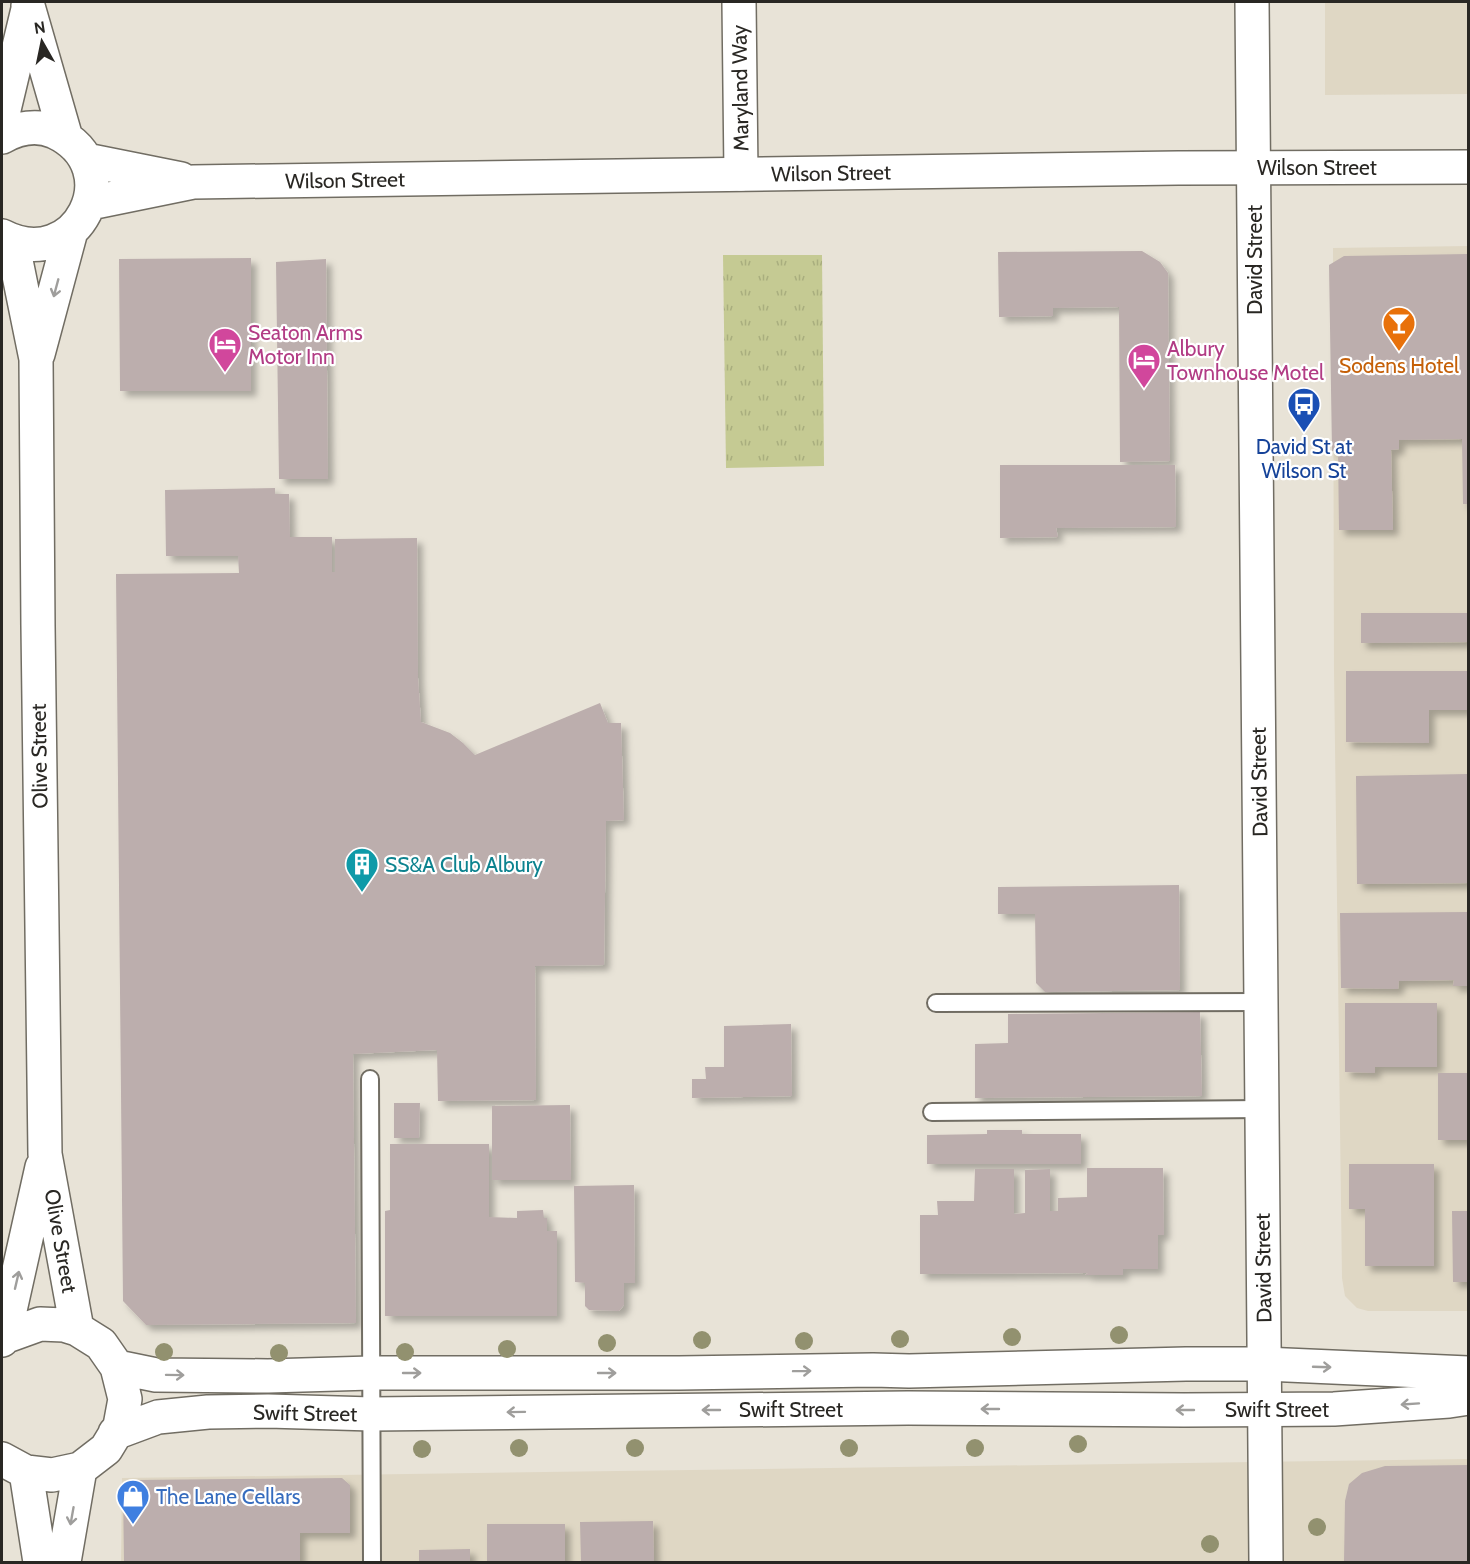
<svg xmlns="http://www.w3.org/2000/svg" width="1470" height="1564" font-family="Cabin,sans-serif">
  <defs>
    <pattern id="grass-tufts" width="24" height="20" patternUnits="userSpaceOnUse" patternTransform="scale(1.5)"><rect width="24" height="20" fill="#c5ca93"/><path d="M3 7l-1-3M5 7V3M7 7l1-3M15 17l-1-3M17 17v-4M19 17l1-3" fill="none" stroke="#a9ae7e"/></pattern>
    <filter id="shadow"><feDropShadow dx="5.5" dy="5.5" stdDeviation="3" flood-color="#0004"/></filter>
  </defs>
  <rect width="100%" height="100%" fill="#e8e3d7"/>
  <path fill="#dfd7c4" d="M 1325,2 L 1468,2 L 1468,94 L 1325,95 Z
    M 1468,246 L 1468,1311 L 1368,1311 L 1357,1308 L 1345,1296 L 1342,1278 L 1334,670 L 1333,248 Z
    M 1468,1459 L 1468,1562 L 121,1562 L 122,1478 Z"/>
  <path fill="url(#grass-tufts)" d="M 723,255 L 822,255 L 824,466 L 726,468 Z"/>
  <path fill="#bcaead" filter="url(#shadow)" d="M 1142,251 L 1160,262 L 1168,273 L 1170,461 L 1120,462 L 1119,307 L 1053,308 L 1053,316 L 999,317 L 998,252 Z
    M 1468,254 L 1468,504 L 1463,504 L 1462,439 L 1399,440 L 1399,449 L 1391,450 L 1393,530 L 1339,530 L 1338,450 L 1332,451 L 1329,265 L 1344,256 Z
    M 251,258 L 251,391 L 120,391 L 119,259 Z
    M 326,259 L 328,479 L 279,479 L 276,262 Z
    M 1000,465 L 1175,465 L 1176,527 L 1056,528 L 1058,537 L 1000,538 Z
    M 275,488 L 275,494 L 289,494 L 290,537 L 332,537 L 332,572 L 335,572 L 335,539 L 417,538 L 418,678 L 421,722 L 450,733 L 463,743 L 475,755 L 600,703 L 608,723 L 621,723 L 624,820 L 606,821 L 604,965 L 535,966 L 536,1100 L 438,1101 L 437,1050 L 353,1054 L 356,1323 L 146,1325 L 123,1301 L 116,574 L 239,573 L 238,556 L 166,556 L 165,490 Z
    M 1361,613 L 1468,613 L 1468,642 L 1361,643 Z
    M 1346,671 L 1468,671 L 1468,710 L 1429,710 L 1429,743 L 1346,742 Z
    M 1468,774 L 1468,883 L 1357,884 L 1356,776 Z
    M 1179,885 L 1180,990 L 1045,992 L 1036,983 L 1035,914 L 998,914 L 998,887 Z
    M 1468,912 L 1468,986 L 1453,986 L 1454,980 L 1399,981 L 1398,989 L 1341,988 L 1340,913 Z
    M 1345,1003 L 1437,1003 L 1437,1067 L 1375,1067 L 1375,1073 L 1345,1072 Z
    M 1200,1012 L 1202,1096 L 975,1098 L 975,1044 L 1008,1043 L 1008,1014 Z
    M 791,1024 L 792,1096 L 692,1098 L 692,1079 L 706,1079 L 705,1067 L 724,1067 L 724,1026 Z
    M 1438,1073 L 1468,1073 L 1468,1140 L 1438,1140 Z
    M 394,1103 L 420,1103 L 419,1138 L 394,1138 Z
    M 570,1105 L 571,1180 L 492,1180 L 492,1106 Z
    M 987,1130 L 1022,1130 L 1022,1134 L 1081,1134 L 1081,1164 L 927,1164 L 927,1135 L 987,1134 Z
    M 390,1144 L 489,1144 L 489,1217 L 517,1218 L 517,1211 L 543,1210 L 544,1218 L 547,1218 L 547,1231 L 557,1231 L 557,1316 L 385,1316 L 385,1211 L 390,1210 Z
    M 1349,1164 L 1434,1164 L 1434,1266 L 1365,1266 L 1365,1209 L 1349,1209 Z
    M 1087,1168 L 1163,1168 L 1164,1235 L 1158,1235 L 1158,1269 L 1123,1269 L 1123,1275 L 1085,1275 L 1088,1273 L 920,1274 L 920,1215 L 938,1215 L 937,1201 L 974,1201 L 975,1169 L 1014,1169 L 1014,1214 L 1025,1213 L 1025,1170 L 1050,1169 L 1050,1211 L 1058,1211 L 1058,1198 L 1087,1197 Z
    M 634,1185 L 635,1283 L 624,1283 L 624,1305 L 619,1311 L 589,1310 L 585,1306 L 585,1283 L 575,1282 L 574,1186 Z
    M 1452,1211 L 1468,1211 L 1468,1282 L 1453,1282 Z
    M 1468,1465 L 1468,1562 L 1344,1562 L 1345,1501 L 1349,1484 L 1362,1473 L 1385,1466 Z
    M 342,1478 L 350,1485 L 350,1533 L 300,1533 L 300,1562 L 124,1562 L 123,1490 L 133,1480 Z
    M 653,1521 L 654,1562 L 581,1562 L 580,1522 Z
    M 487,1524 L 565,1524 L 565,1562 L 487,1562 Z
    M 470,1549 L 470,1562 L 419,1562 L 419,1550 Z"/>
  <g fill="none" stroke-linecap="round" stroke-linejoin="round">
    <defs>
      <path id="service" d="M 936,1003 L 1261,1002
        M 370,1079 L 372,1562
        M 932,1112 L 1261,1109"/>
      <path id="minor" d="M 739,2 L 741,174"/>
      <path id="tertiary" d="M 28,6 L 66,138
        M 2,118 L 28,9
        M 2,137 C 18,128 37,124 55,132 C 131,168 77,275 2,236
        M 86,160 L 181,179
        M 90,203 L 193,182 L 1178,168 L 1468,167
        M 12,241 L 36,359 L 38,626 L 45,1154 L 77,1329
        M 38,354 L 71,231
        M 4,1337 L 42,1167
        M 2,1340 L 4,1337 L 40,1324 L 64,1325 L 77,1329 L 101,1344 L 117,1367 L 125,1399 L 120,1426 L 106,1449 L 80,1469 L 52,1475 L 26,1472 L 2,1459
        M 117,1367 L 156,1375 L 268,1376 L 371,1373 L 679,1373 L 873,1370 L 909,1371 L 1186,1364 L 1264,1364 L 1468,1373
        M 115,1433 L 158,1417 L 208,1412 L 268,1411 L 372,1414 L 908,1408 L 1184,1410 L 1334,1409 L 1449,1401 L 1468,1398
        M 26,1472 L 40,1562
        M 64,1562 L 80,1469"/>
      <path id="secondary" d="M 1252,2 L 1266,1562"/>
    </defs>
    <use href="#service" stroke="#716d63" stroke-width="20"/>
    <use href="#minor" stroke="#716d63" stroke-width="36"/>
    <use href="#tertiary" stroke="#716d63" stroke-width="36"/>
    <use href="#secondary" stroke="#716d63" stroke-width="36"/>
    <use href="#service" stroke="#fff" stroke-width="16"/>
    <use href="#minor" stroke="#fff" stroke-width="33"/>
    <use href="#tertiary" stroke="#fff" stroke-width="33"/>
    <use href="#secondary" stroke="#fff" stroke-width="33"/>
  </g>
  <g fill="#92916f">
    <circle cx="1119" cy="1335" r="9"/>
    <circle cx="1012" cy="1337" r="9"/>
    <circle cx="900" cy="1339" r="9"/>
    <circle cx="702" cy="1340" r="9"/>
    <circle cx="804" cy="1341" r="9"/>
    <circle cx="607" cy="1343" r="9"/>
    <circle cx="507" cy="1349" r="9"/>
    <circle cx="164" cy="1352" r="9"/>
    <circle cx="405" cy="1352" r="9"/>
    <circle cx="279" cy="1353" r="9"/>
    <circle cx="1078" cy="1444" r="9"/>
    <circle cx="519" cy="1448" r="9"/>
    <circle cx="635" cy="1448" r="9"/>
    <circle cx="849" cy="1448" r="9"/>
    <circle cx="975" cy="1448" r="9"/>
    <circle cx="422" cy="1449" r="9"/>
    <circle cx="1317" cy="1527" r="9"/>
    <circle cx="1210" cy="1544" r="9"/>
  </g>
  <defs><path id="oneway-shaft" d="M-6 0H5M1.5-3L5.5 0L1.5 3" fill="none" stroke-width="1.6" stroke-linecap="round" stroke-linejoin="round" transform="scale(1.5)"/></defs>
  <g stroke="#9f9e9c">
    <use href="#oneway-shaft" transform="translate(56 288) rotate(105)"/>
    <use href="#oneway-shaft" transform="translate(17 1280) rotate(-77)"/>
    <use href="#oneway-shaft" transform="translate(1322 1367) rotate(2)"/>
    <use href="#oneway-shaft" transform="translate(802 1371) rotate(-1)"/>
    <use href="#oneway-shaft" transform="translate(412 1373)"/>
    <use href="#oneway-shaft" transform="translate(607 1373)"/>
    <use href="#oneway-shaft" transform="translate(175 1375) rotate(1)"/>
    <use href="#oneway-shaft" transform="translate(1410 1404) rotate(176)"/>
    <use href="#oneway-shaft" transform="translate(990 1409) rotate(-180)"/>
    <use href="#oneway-shaft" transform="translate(711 1410) rotate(180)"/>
    <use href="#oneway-shaft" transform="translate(1185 1410) rotate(180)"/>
    <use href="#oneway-shaft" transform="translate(516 1412) rotate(179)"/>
    <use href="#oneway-shaft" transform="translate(72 1516) rotate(100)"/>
  </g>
  <defs>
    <symbol id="bar-pin" viewBox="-11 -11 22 30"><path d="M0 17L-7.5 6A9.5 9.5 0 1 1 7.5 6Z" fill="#e8710a" stroke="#fff"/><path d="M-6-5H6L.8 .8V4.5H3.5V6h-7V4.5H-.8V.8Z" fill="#fff"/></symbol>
    <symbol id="hotel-pin" viewBox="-11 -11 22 30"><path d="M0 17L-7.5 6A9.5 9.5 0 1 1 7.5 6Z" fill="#d1479c" stroke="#fff"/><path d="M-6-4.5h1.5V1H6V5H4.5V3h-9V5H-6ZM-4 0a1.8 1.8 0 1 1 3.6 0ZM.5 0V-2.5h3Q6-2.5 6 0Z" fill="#fff"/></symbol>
    <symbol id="bus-pin" viewBox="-11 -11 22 30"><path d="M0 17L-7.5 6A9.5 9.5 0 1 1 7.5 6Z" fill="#1a4fb4" stroke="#fff"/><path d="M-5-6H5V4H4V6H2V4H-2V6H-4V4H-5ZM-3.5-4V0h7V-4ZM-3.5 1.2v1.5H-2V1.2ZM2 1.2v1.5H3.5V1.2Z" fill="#fff"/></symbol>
    <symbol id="building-pin" viewBox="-11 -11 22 30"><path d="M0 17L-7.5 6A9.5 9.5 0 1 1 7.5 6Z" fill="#0f9aa8" stroke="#fff"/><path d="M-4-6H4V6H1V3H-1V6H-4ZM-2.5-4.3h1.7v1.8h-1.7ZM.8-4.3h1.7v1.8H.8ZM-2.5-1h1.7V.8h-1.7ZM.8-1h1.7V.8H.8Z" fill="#fff"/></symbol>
    <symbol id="shop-pin" viewBox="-11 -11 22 30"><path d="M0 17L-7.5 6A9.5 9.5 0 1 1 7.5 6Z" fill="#3f7fe0" stroke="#fff"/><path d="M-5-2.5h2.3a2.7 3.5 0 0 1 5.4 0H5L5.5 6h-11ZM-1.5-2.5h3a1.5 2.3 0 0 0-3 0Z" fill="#fff"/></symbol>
  </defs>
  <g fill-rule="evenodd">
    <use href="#bar-pin" x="1380" y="304" width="38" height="52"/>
    <use href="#hotel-pin" x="206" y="325" width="38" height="52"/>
    <use href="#hotel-pin" x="1125" y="341" width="38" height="52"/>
    <use href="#bus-pin" x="1285" y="385" width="38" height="52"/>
    <use href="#building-pin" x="343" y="845" width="38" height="52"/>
    <use href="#shop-pin" x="114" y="1477" width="38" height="52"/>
  </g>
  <g text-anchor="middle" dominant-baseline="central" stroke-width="4.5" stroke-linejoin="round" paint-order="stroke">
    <g font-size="21" fill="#292723" stroke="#fff">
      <text transform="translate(740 88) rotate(-91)">Maryland Way</text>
      <text x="1317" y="167">Wilson Street</text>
      <text transform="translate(831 173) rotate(-1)">Wilson Street</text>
      <text transform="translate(345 180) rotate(-1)">Wilson Street</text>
      <text transform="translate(1254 260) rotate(-90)">David Street</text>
      <text transform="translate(39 756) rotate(-91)">Olive Street</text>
      <text transform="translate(1259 782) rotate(-91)">David Street</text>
      <text transform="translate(61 1241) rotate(80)">Olive Street</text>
      <text transform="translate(1263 1268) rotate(-91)">David Street</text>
      <text x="791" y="1409">Swift Street</text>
      <text x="1277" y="1409">Swift Street</text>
      <text transform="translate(305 1413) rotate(1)">Swift Street</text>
    </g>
    <g font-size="21" fill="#b23c85" stroke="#fff" text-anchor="start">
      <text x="248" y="332">Seaton Arms<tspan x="248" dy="24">Motor Inn</tspan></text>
      <text x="1167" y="348">Albury<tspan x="1167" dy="24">Townhouse Motel</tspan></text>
    </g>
    <g font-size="21" fill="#c56008" stroke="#fff">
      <text x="1399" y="365">Sodens Hotel</text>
    </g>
    <g font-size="21" fill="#164399" stroke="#fff">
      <text x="1304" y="446">David St at<tspan x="1304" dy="24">Wilson St</tspan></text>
    </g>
    <g font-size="21" fill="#0d838f" stroke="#fff" text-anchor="start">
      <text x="385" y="864">SS&amp;A Club Albury</text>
    </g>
    <g font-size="21" fill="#366cbe" stroke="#fff" text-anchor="start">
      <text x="156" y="1496">The Lane Cellars</text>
    </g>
  </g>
  <rect width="1470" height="1564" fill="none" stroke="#292723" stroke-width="6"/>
  <g transform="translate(42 42) rotate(351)" stroke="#ffffff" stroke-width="4.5" paint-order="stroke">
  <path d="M0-4.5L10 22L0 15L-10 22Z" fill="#292723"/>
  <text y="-9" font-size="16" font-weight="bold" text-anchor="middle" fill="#292723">N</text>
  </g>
</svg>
